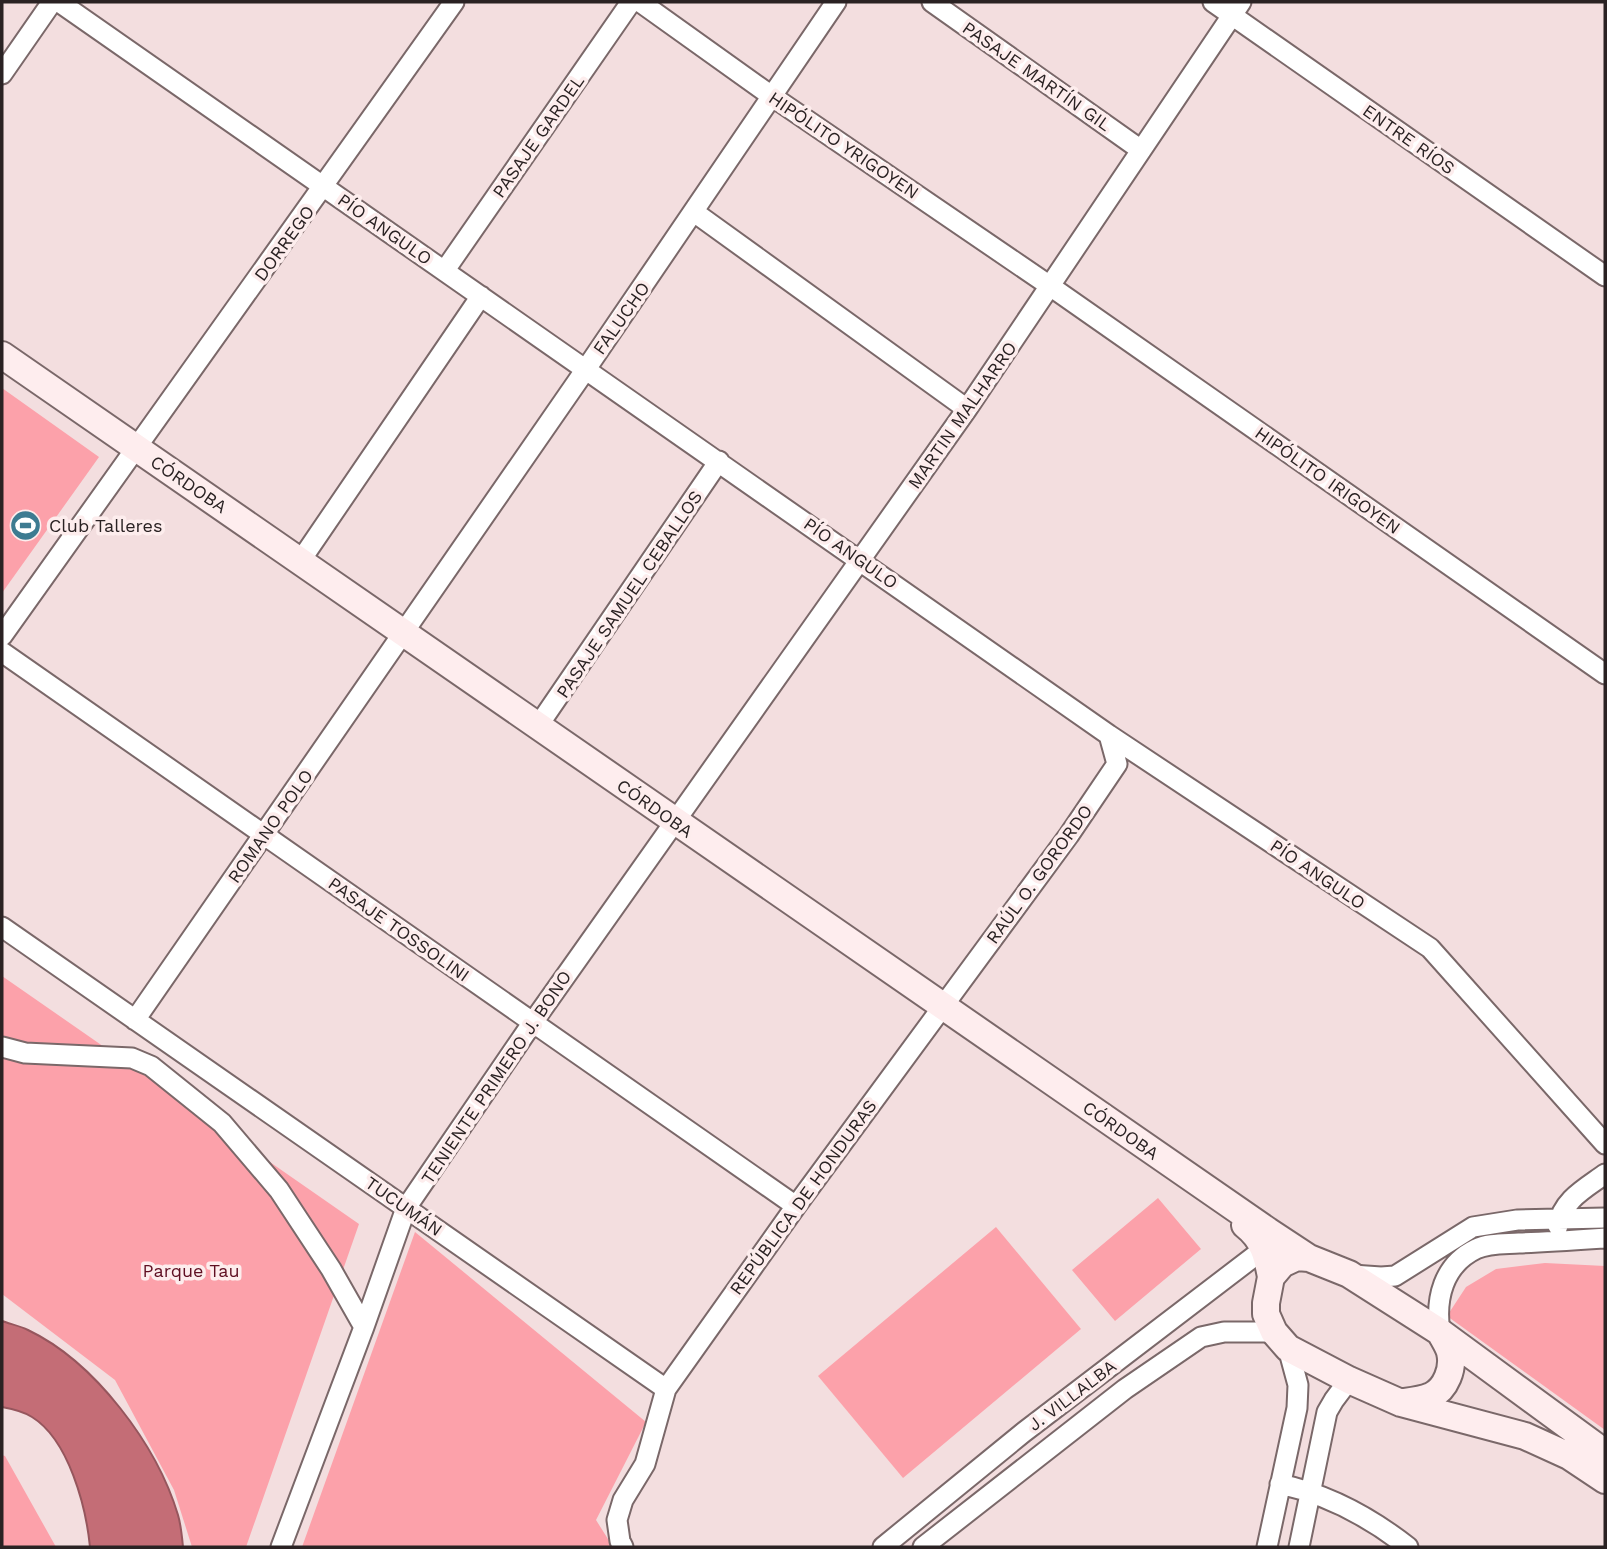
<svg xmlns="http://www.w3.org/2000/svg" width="1607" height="1549" font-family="'Work Sans',sans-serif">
  <rect width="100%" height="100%" fill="#f3dedf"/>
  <path fill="#fca1aa" d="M 2,388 L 99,457 L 2,593 Z
    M 2,976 L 359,1224 L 246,1547 L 192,1547 L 174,1490 L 115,1380 L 2,1294 Z
    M 1158,1198 L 1201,1249 L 1115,1321 L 1072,1270 Z
    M 996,1227 L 1081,1329 L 903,1478 L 818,1376 Z
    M 415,1232 L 646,1422 L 596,1520 L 613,1547 L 302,1547 Z
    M 1545,1263 L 1605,1266 L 1605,1430 L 1447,1316 L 1466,1287 L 1496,1269 Z
    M 2,1455 L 5,1456 L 56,1547 L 2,1547 Z"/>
  <path fill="#c46d76" stroke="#96565d" stroke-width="2" d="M 2,1321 C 10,1324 20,1326 28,1330 C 95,1362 157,1445 178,1515 C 181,1525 182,1537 183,1547 L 90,1547 C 86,1507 69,1440 32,1417 C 23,1411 13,1409 2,1407 Z"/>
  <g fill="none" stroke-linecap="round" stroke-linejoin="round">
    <defs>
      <path id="street" d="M 59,2 L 1109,735 L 1430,948 L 1605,1144
        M 640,2 L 773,97 L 1050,286 L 1605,674
        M 932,2 L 1141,150
        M 1213,2 L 1605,276
        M 2,74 L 52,2
        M 694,212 L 967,409
        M 445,270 L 631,2
        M 301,560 L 481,296
        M 2,636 L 454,2
        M 2,652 L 796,1206
        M 538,726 L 719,461
        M 2,927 L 666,1389
        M 135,1020 L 586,369 L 836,2
        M 2,1047 L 25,1053 L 132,1058 L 151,1066 L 222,1123 L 279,1190 L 331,1269 L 364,1327
        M 1558,1226 C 1562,1200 1586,1188 1605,1174
        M 1352,1275 L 1381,1277 L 1395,1276 L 1473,1227 L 1517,1220 L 1605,1218
        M 1440,1332 C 1435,1299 1443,1265 1476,1249 C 1488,1243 1505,1244 1519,1243 C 1548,1242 1576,1240 1605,1238
        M 1280,1484 C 1326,1494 1371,1518 1408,1547
        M 281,1547 L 364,1327 L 406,1208 L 533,1022 L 967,409 L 1241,2
        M 623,1547 L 620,1541 L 617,1520 L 623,1500 L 645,1464 L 666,1389 L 796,1206 L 1069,835 L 1117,764 L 1109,735
        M 883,1547 L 1024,1432 L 1265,1248
        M 923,1547 L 1125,1389 L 1201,1337 L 1224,1332 L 1274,1332
        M 1267,1547 L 1297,1408 L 1298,1385 L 1288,1348
        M 1299,1547 L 1327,1412 L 1334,1400 L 1349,1380"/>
      <path id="secondary" d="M 2,355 C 425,646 845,940 1268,1231 L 1309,1258
        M 1245,1225 C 1263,1239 1267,1255 1271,1277
        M 1403,1402 C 1412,1401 1423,1400 1431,1396 C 1446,1389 1454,1368 1450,1352 C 1448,1345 1443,1338 1440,1332
        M 1605,1453 L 1440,1332 L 1349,1274 L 1309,1258 L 1297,1257 L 1282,1264 L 1271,1277 L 1266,1303 L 1266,1314 L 1274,1332 L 1288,1348 L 1349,1380 L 1401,1403 L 1525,1436 L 1569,1456 L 1605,1480"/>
    </defs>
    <use href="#street" stroke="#7a6869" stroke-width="23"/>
    <use href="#secondary" stroke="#7a6869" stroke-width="30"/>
    <use href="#street" stroke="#fff" stroke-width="19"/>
    <use href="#secondary" stroke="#feedee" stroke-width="26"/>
  </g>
  <defs>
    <symbol id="stadium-disc" viewBox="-11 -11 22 22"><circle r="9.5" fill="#3d7b91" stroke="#fdeded"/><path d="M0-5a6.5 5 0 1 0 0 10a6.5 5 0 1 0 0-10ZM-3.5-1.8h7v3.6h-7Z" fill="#fff"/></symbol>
  </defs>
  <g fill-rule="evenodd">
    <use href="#stadium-disc" x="8" y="508" width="35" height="35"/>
  </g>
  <g text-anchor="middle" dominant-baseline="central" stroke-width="7" stroke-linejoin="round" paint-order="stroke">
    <g font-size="18" fill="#2a2223" stroke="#fdeded">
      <text transform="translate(1037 76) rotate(35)">PASAJE MARTÍN GIL</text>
      <text transform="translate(538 136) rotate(-55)">PASAJE GARDEL</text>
      <text transform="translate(1409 139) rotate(35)">ENTRE RÍOS</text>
      <text transform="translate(844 145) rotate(34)">HIPÓLITO YRIGOYEN</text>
      <text transform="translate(385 229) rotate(35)">PÍO ANGULO</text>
      <text transform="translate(284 243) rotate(-54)">DORREGO</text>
      <text transform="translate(621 318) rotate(-55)">FALUCHO</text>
      <text transform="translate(962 415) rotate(-55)">MARTIN MALHARRO</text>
      <text transform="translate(1328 480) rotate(35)">HIPÓLITO IRIGOYEN</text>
      <text transform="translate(189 484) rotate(34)">CÓRDOBA</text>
      <text transform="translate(851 553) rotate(35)">PÍO ANGULO</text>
      <text transform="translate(629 594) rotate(-56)">PASAJE SAMUEL CEBALLOS</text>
      <text transform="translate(655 808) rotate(35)">CÓRDOBA</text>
      <text transform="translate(270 826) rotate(-55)">ROMANO POLO</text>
      <text transform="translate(1039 874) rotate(-54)">RAÚL O. GORORDO</text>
      <text transform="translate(1318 874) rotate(34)">PÍO ANGULO</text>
      <text transform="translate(399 929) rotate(35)">PASAJE TOSSOLINI</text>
      <text transform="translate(496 1077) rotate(-56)">TENIENTE PRIMERO J. BONO</text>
      <text transform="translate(1121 1130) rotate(35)">CÓRDOBA</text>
      <text transform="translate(803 1197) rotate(-54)">REPÚBLICA DE HONDURAS</text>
      <text transform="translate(404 1206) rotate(35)">TUCUMÁN</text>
      <text transform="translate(1072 1395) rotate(-37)">J. VILLALBA</text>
    </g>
    <g font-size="18" fill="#2a2223" stroke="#fdeded" text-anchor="start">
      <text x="49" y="525">Club Talleres</text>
    </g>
    <g font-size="18" fill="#5f0f22" stroke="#fdeded">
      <text x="191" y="1270">Parque Tau</text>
    </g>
  </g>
  <rect width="1607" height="1549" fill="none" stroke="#2a2223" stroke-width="7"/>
</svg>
